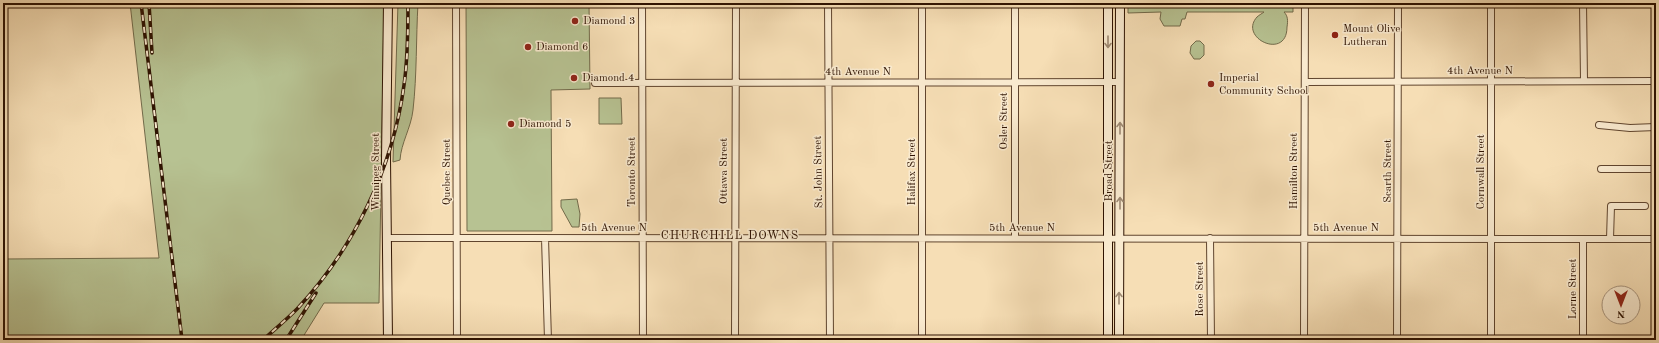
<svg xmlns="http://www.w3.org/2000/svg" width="1659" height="343" font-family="'Old Standard TT',serif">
  <rect width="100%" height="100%" fill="#f6deb5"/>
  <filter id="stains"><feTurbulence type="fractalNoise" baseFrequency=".005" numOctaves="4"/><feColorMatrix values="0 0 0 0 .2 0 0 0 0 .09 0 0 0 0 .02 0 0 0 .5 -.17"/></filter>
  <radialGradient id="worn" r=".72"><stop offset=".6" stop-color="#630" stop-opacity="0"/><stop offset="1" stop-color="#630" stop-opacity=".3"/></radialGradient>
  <path fill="#b7c292" stroke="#726a4a" d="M 130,3 L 381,4 L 384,9 L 379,303 L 324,303 L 301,340 L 3,340 L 3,259 L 159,258 Z
    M 398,3 L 418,3 C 416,38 417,75 413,110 C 411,128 401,143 400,160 L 393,162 Z
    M 466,3 L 589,3 L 590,89 L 551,90 L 552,231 L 467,231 Z
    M 1128,3 L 1293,3 L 1293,12 L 1284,12 C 1288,16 1288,21 1287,27 C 1287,61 1238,38 1257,17 C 1259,15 1263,13 1264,12 L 1187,12 L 1185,19 L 1182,19 L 1180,26 L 1164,26 L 1160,19 L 1161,12 L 1128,13 Z
    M 1196,41 L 1200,41 L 1204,45 L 1204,55 L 1200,59 L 1194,59 L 1190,53 L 1191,46 Z
    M 599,98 L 621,98 L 622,124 L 599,124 Z
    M 577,199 L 580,214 L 579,227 L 572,227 L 561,207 L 561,200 Z"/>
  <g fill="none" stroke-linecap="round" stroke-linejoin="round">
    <defs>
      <path id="street" d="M 456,3 L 457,340
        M 642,3 L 643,340
        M 828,3 L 830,340
        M 1015,3 L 1015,238
        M 1491,3 L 1491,340
        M 1583,3 L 1584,81
        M 1305,82 L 1656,81
        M 595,83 L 1120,82
        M 1599,125 L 1630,128 L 1656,127
        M 1601,169 L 1656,169
        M 388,238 L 1656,239
        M 545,238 L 548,340
        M 1210,238 L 1211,340
        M 1583,239 L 1583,340
        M 1610,239 L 1611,206 L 1645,206
        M 735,340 L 736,3
        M 922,340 L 922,3
        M 1304,340 L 1305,3
        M 1397,340 L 1398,3"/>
      <path id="secondary" d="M 388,3 L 386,160 L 388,340
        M 1108,340 L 1108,3
        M 1119,340 L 1120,3"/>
    </defs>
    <use href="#street" stroke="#60452e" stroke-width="8"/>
    <use href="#secondary" stroke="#2e1201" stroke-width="10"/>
    <use href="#street" stroke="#f9eacf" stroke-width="6"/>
    <use href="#secondary" stroke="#f9eacf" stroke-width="8"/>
    <defs>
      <path id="rail" d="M 141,3 L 182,340
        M 149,3 L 152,53
        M 263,340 C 274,330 286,320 297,309 C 354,248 393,168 404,85 C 408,58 408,30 408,3
        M 286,340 L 316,293"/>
    </defs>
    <use href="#rail" stroke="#2e1201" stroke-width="3.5"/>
    <use href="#rail" stroke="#f9eacf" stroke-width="2" stroke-dasharray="6" stroke-linecap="butt"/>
  </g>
  <defs><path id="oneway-shaft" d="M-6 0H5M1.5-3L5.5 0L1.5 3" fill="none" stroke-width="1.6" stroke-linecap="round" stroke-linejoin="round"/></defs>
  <g stroke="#9e8972">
    <use href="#oneway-shaft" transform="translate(1108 42) rotate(90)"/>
    <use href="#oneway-shaft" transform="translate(1120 128) rotate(-90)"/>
    <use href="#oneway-shaft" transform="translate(1120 203) rotate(-90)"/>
    <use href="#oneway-shaft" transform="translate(1119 298) rotate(-90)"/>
  </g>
  <g fill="#8f2418" stroke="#f9eacf" stroke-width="1.5">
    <circle cx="575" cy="21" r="4"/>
    <circle cx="1335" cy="35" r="4"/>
    <circle cx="528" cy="47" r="4"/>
    <circle cx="574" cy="78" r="4"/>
    <circle cx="1211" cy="84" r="4"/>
    <circle cx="511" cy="124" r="4"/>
  </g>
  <g text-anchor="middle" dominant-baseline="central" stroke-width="3" stroke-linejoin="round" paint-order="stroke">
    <g font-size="11" fill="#2e1201" stroke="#f9eacf" text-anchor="start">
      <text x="583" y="21">Diamond 3</text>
      <text x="1343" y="29">Mount Olive<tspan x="1343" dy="13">Lutheran</tspan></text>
      <text x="536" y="47">Diamond 6</text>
      <text x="582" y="78">Diamond 4</text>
      <text x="1219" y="78">Imperial<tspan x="1219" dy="13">Community School</tspan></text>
      <text x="519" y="124">Diamond 5</text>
    </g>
    <g font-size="11" fill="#2e1201" stroke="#f9eacf">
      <text x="1480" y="71">4th Avenue N</text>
      <text x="858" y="72">4th Avenue N</text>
      <text transform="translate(1004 121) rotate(-90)">Osler Street</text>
      <text transform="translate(724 171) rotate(-90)">Ottawa Street</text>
      <text transform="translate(1109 171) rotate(-90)">Broad Street</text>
      <text transform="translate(1294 171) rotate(-90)">Hamilton Street</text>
      <text transform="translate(1388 171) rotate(-90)">Scarth Street</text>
      <text transform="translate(376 172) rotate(-90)">Winnipeg Street</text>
      <text transform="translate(447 172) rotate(-90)">Quebec Street</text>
      <text transform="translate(632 172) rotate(-90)">Toronto Street</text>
      <text transform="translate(819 172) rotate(-91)">St. John Street</text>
      <text transform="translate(912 172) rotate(-90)">Halifax Street</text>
      <text transform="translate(1481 172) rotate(-90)">Cornwall Street</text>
      <text x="614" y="228">5th Avenue N</text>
      <text x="1022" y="228">5th Avenue N</text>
      <text x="1346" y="228">5th Avenue N</text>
      <text transform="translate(1200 289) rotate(-90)">Rose Street</text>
      <text transform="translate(1573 289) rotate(-90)">Lorne Street</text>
    </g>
    <g font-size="12" letter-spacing="1" fill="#2e1201" stroke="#f9eacf">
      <text x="730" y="236">CHURCHILL DOWNS</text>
    </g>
  </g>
  <rect width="1659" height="343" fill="none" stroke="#f6deb5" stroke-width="16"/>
  <rect x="4" y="4" width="1651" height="335" fill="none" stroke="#2e1201" stroke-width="2"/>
  <rect x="8" y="8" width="1643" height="327" fill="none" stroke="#2e1201"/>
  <g transform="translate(1621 305) rotate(180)"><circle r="19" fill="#f9eacf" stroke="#a8947d"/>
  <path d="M0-3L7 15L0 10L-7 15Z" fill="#8f2418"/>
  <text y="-6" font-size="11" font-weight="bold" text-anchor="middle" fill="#2e1201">N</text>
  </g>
  <rect width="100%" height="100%" filter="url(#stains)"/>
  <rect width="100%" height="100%" fill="url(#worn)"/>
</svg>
